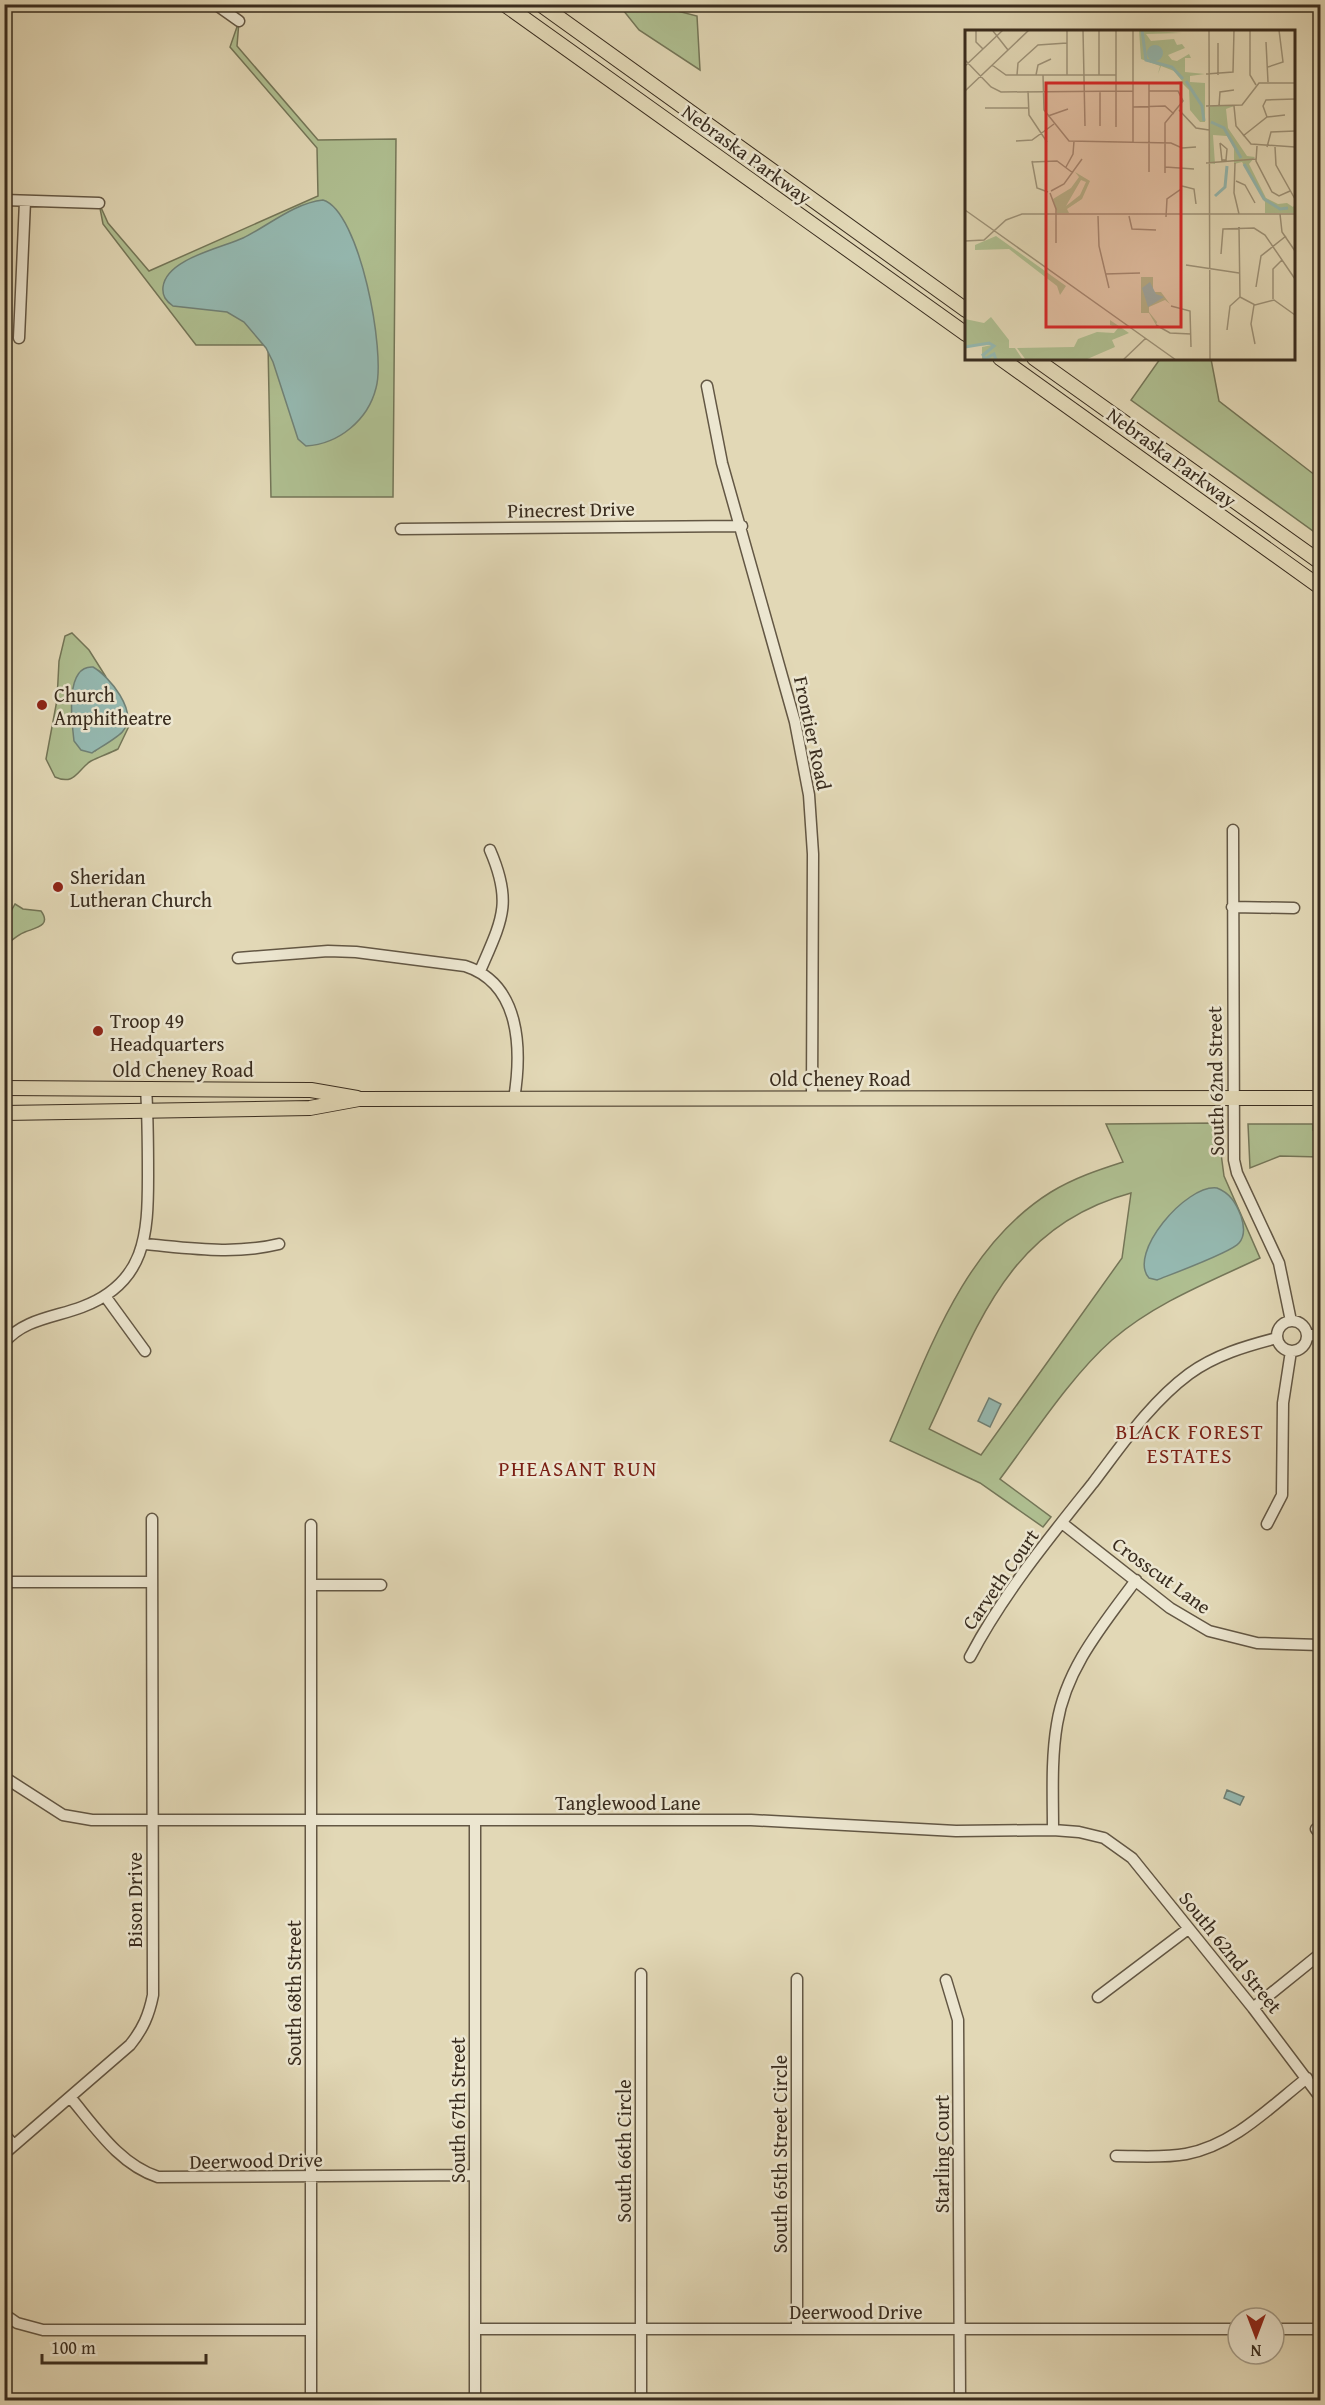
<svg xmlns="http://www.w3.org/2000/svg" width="1325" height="2405" font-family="'Gentium Book Plus',serif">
  <rect width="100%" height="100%" fill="#e2d8b6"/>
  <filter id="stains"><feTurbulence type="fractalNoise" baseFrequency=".00333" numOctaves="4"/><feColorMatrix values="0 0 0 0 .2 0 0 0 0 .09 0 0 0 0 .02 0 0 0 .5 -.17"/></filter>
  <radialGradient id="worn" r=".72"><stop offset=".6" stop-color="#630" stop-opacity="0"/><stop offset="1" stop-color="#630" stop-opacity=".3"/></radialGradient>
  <path fill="#afbf91" stroke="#747658" stroke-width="1.5" fill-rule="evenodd" d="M 619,5 L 654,5 L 697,16 L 700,70 L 639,30 Z
    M 239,21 L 237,46 L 318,140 L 396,139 L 393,497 L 271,497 L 268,345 L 196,345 L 103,224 L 99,203 L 108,223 L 149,271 L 318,196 L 317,148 L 230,47 Z
    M 1160,359 L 1211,359 L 1219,401 L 1320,479 L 1320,536 L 1131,400 Z
    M 72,633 L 89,650 L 106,677 L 99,671 L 96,750 C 108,736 127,737 127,715 L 130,724 L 118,749 C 110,753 99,757 91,761 C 77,770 75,786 55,777 L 46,759 L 57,700 L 59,661 L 65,636 Z
    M 15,904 L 23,909 L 41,911 C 52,926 35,928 25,932 C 17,935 11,941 5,946 L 5,922 Z
    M 1217,1123 L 1224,1176 L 1260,1258 C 1209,1282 1155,1303 1112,1340 C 1071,1376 1033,1435 1000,1479 L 1051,1517 L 1043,1527 L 980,1483 L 890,1441 C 929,1351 964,1246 1051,1192 C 1074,1178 1098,1170 1123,1162 L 1106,1124 ZM 1131,1193 L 1122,1258 L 981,1455 L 929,1429 C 978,1325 1008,1226 1131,1193 Z
    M 1248,1124 L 1313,1124 L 1313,1130 L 1320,1130 L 1320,1157 L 1280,1156 L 1250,1168 Z"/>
  <path fill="#95b9b1" stroke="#708176" stroke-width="1.5" d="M 323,200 C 360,211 386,353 376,388 C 368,420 339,444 306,446 L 298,439 L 273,362 L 266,348 L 244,322 L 227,312 L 173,306 C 166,301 162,296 163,287 C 166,259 221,248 243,238 C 268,226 294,203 323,200 Z
    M 93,667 C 109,676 139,712 123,731 C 119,737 99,748 92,753 L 81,750 L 74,741 C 72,723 64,665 93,667 Z
    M 1217,1188 C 1230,1193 1236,1203 1241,1216 C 1244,1225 1246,1235 1239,1243 C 1232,1252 1172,1274 1157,1280 L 1149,1278 C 1127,1254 1186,1184 1217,1188 Z
    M 989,1398 L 1001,1404 L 990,1427 L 978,1421 Z
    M 1227,1790 L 1244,1797 L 1240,1805 L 1224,1798 Z"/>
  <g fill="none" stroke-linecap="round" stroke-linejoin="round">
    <defs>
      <path id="minor" d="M 215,4 L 239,21
        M 4,200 L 99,203
        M 19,338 L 25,201
        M 707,386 L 722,463 L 795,722 L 809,795 L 813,854 L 812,1098
        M 401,529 L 742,526
        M 1233,830 L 1234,1160 L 1237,1173 L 1279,1263 L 1291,1321
        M 1232,907 L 1294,908
        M 238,958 L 328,951 L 356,952 L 465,966 C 521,984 522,1050 514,1099
        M 480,971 C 502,920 513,903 490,850
        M 144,1244 C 190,1248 234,1255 279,1244
        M 105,1296 L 145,1351
        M1277 1336a15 15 0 1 1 30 0a15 15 0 1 1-30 0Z
        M 1307,1336 L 1320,1334
        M 4,1343 C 23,1319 56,1317 82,1307 C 146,1283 148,1234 148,1176 C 148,1146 148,1118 146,1088
        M 1062,1523 L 1170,1608 L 1209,1631 L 1257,1643 L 1320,1645
        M 1267,1524 L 1282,1495 L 1283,1403 L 1291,1351
        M 4,1582 L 151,1582
        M 312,1585 L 381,1585
        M 970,1657 C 1003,1594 1049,1538 1093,1483 C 1122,1445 1150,1403 1189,1374 C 1215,1355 1246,1346 1277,1338
        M 4,1777 L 63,1815 L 92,1820 L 751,1820 L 956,1831 L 1053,1830 L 1079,1832 L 1104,1838 L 1132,1858 L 1253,2008 L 1320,2097
        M 1316,1829 L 1320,1834
        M 1053,1830 C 1053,1796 1051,1759 1057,1724 C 1066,1668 1103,1625 1136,1580
        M 641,1974 L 641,2400
        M 946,1980 L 958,2020 L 960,2400
        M 1098,1997 L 1188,1929
        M 1253,2008 L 1320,1954
        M 70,2097 C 96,2128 119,2164 158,2177 L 475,2175
        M 4,2134 L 14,2145
        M 4,2154 L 130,2045 C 143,2029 149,2015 153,1995 L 152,1519
        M 1116,2156 C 1139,2156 1164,2158 1186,2154 C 1234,2145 1270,2107 1307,2078
        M 4,2314 L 17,2323 L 43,2330 L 311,2330
        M 475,2329 L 1238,2329
        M 797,2329 L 797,1979
        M 1274,2329 L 1320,2329
        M 311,2400 L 311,1525
        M 475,2400 L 475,1820"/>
      <path id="major" d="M 504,4 L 966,334
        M 540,4 L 966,310
        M 1000,358 L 1320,587
        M 1034,358 L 1320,562
        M 4,1088 L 311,1090 L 357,1098
        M 4,1113 L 310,1108 L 359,1099 L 1320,1098"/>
    </defs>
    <use href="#minor" stroke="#635744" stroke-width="13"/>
    <use href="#major" stroke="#392c1e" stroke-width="16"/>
    <use href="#minor" stroke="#ece6d0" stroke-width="10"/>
    <use href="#major" stroke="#e2d8b6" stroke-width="14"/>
  </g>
  <g fill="#8f2418" stroke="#ece6d0" stroke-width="2">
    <circle cx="42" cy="705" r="6"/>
    <circle cx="58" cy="887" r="6"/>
    <circle cx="98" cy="1031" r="6"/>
  </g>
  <g text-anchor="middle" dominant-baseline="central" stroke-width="5" stroke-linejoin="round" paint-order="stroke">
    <g font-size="20" fill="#392c1e" stroke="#ece6d0">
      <text transform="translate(747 154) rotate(36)">Nebraska Parkway</text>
      <text transform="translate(1172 457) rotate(36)">Nebraska Parkway</text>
      <text transform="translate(571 509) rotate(-1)">Pinecrest Drive</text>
      <text transform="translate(813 733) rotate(78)">Frontier Road</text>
      <text x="183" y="1069">Old Cheney Road</text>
      <text x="840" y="1078">Old Cheney Road</text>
      <text transform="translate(1215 1081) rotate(-91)">South 62nd Street</text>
      <text transform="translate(1162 1575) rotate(36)">Crosscut Lane</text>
      <text transform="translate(1000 1579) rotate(-55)">Carveth Court</text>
      <text x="628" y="1802">Tanglewood Lane</text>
      <text transform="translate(134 1900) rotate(-90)">Bison Drive</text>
      <text transform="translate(1231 1952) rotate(51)">South 62nd Street</text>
      <text transform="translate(293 1993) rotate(-90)">South 68th Street</text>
      <text transform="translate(457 2110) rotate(-90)">South 67th Street</text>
      <text transform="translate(623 2151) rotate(-90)">South 66th Circle</text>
      <text transform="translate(779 2154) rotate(-90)">South 65th Street Circle</text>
      <text transform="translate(941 2154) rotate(-90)">Starling Court</text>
      <text transform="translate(256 2160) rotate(-1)">Deerwood Drive</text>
      <text x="856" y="2311">Deerwood Drive</text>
    </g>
    <g font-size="20" fill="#392c1e" stroke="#ece6d0" text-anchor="start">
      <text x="54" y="694">Church<tspan x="54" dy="23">Amphitheatre</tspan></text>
      <text x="70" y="876">Sheridan<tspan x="70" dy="23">Lutheran Church</tspan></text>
      <text x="110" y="1020">Troop 49<tspan x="110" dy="23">Headquarters</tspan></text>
    </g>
    <g font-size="21" letter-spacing="1.5" fill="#7a1f14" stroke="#ece6d0">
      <text x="1190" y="1431">BLACK FOREST<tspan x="1190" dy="24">ESTATES</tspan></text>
      <text x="578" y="1468">PHEASANT RUN</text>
    </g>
  </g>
  <g transform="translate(965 30)">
    <rect width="330" height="330" fill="#e2d8b6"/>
    <path d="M 174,0 L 217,3 L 181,4 L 186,11 L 209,9 L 212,15 L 217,14 L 220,18 L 203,25 L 207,30 L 212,31 L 224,24 L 226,28 L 220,28 L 220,42 L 240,44 L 225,46 L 225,52 L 240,53 L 240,92 L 235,92 L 225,80 L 224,60 L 217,53 L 207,53 L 217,51 L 209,41 L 196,36 L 193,44 L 195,36 L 176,29 ZM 245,76 L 269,76 L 261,79 L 263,98 L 282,126 L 290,127 L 284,134 L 301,168 L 313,174 L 322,173 L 328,177 L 330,174 L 330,183 L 300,183 L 300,172 L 277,132 L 269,134 L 269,115 L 262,106 L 248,105 L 250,134 L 245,133 ZM 110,142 L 125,151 L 117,169 L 102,179 L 104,183 L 92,183 L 88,169 L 106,158 L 114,147 ZM 116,150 L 121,152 L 115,165 L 101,176 ZM 31,206 L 101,256 L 95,265 L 92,256 L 44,219 L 10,220 L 10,215 ZM 176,247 L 188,247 L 188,262 L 196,262 L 205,274 L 200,270 L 184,277 L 184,282 L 192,292 L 191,295 L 184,283 L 176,283 ZM 26,287 L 44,310 L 44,318 L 50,318 L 58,330 L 17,330 L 17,317 L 27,315 L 0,316 L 0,289 L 19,293 ZM 145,290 L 164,303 L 147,310 L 150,317 L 120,330 L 61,330 L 52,318 L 109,317 L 113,309 L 132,302 L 149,303 L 153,298 L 145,295 Z" fill="#afbf91" fill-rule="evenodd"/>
    <path d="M182 23a8 8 0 1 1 16 0a8 8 0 1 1-16 0ZM 185,252 L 191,264 L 199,267 L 183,277 L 177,258 Z" fill="#95b9b1"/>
    <path fill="none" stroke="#95b9b1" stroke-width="3" d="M 177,0 L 181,30 L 207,37 L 218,49M 221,51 L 237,76 L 239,91M 246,92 L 259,98 L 276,128M 279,134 L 299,169 L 315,179 L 323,178M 250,166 L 260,157 L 262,136M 0,317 L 24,313 L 29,316 L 18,325 L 20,329 L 29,324 L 31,330"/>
    <path fill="none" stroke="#9e9379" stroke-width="1.5" d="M 11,0 L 11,12 L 18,19M 118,0 L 120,96M 134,0 L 134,45M 151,0 L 151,97M 244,0 L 245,330M 285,0 L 285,45 L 291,55M 28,1 L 43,20M 301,12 L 303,52M 253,13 L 253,45M 0,30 L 26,57 L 36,62 L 168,61M 27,35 L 41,45 L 151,45M 0,36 L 38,0M 303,37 L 318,32 L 314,0M 241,44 L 268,42 L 269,0M 52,45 L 53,33 L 73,15 L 102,13M 71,45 L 73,35 L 86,29M 78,45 L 79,80 L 104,111 L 206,113 L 217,118 L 231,117M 102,45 L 102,0M 0,61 L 64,0M 63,61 L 64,85 L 82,112M 184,61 L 213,61 L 218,71 L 200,93 L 200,143M 241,76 L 277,75 L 294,53 L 330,53M 254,76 L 255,62 L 269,60M 269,76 L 271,96 L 286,114 L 330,117M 168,77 L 200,76 L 209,84M 20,78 L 63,78M 214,80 L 231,98 L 244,100M 83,86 L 103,79M 302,87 L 298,76 L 301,70 L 330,69M 135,96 L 135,61M 278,106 L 302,87 L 320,85M 51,111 L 67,110 L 89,94M 168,112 L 168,0M 255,113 L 262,119 L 261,130 L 257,130M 255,113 L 257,131M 292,116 L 291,131 L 307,162 L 314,166 L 325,161M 302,117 L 306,102 L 330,101M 310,117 L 311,135 L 330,169M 67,131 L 72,158 L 83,162M 67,132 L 92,131 L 108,143M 241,133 L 291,129M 270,133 L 269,163 L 274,184M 101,137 L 108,124 L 109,111M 200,137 L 229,139M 184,142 L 184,53M 271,151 L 280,155 L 290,173M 217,156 L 229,159 L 231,174M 86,161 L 99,154 L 117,129M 85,163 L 91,179 L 91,213M 0,180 L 211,330M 315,184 L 317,202 L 330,221M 133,186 L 134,216 L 144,258M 164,186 L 167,199 L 191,200M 201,187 L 202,169 L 216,159 L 216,137M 274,197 L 275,267M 0,211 L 19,210 L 41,190 L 57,184 L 330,184M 256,224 L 258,199 L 289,198 L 300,205 L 330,249M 221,235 L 274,243M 140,244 L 175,243M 291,257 L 296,226 L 321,206M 275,267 L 290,275 L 309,270 L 330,285M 308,269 L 308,239 L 317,230M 289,275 L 286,294 L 290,314M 206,276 L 225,281 L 226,317M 191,295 L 205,303 L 226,304M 262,300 L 265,276 L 275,267M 158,330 L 181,308"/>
    <path fill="#d62828" fill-opacity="0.15" stroke="#d62828" stroke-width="3" d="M 81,53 L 216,53 L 216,297 L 81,297 Z"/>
    <rect width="330" height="330" fill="none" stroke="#392c1e" stroke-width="3"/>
  </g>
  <rect width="1325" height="2405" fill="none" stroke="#e2d8b6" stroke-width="24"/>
  <rect x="6" y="6" width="1313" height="2393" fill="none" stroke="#392c1e" stroke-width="3"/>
  <rect x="12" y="12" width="1301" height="2381" fill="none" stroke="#392c1e" stroke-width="1.5"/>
  <g transform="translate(1256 2336) rotate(180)"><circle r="28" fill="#ece6d0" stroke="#a49c89" stroke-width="1.5"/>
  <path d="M0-4.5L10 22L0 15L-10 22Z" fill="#8f2418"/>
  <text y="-9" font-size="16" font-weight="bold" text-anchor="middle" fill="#392c1e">N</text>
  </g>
  <path d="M42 2354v9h164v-9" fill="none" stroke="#392c1e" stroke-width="3"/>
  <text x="51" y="2354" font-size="18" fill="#392c1e" stroke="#ece6d0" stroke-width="4.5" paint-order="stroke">100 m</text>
  <rect width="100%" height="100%" filter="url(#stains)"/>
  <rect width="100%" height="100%" fill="url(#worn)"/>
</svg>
